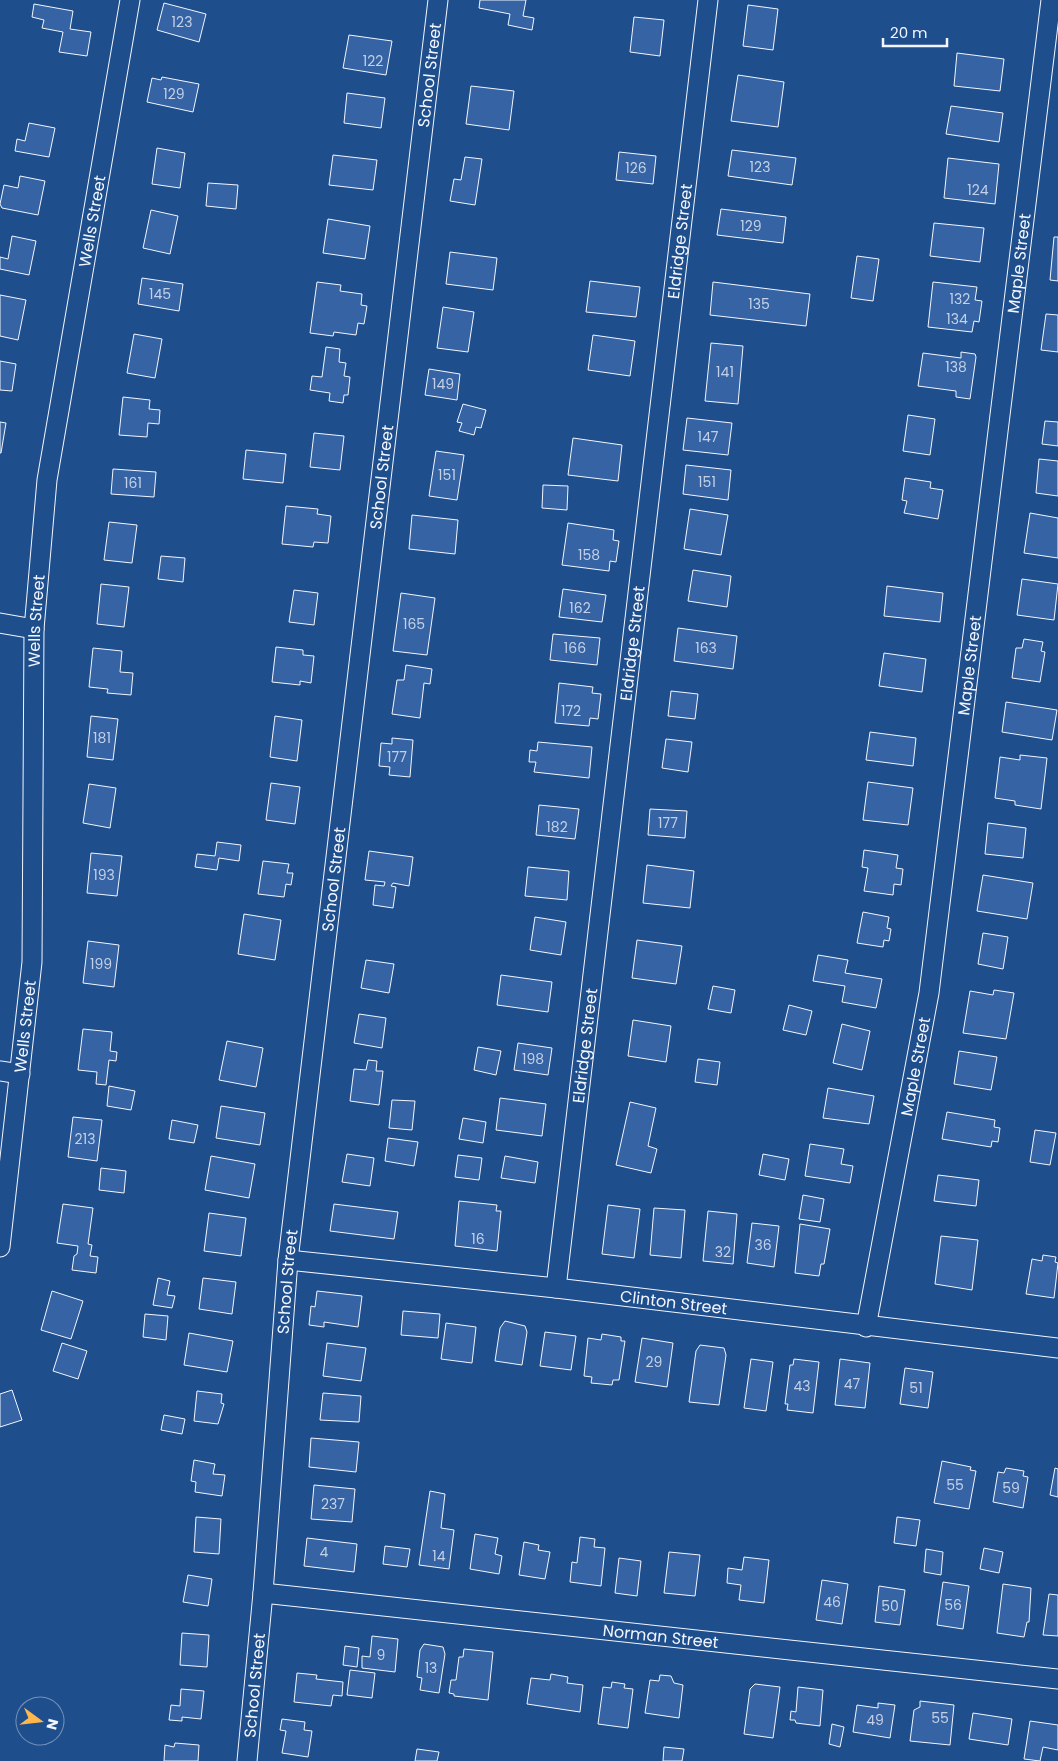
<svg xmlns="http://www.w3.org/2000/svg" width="1058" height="1761" font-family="Poppins,sans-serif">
  <rect width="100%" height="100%" fill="#1f4e8c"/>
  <path fill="#3563a3" stroke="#f2f6ff" d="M 480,0 L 526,0 L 523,16 L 534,18 L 532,30 L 508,25 L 510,14 L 479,8 Z
    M 164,3 L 206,14 L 199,42 L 157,30 Z
    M 34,4 L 73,11 L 70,29 L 91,32 L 87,56 L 59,52 L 63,32 L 42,28 L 44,20 L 32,17 Z
    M 748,5 L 778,9 L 773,50 L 743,46 Z
    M 634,17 L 664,20 L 660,56 L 630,52 Z
    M 349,35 L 392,41 L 386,75 L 343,68 Z
    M 957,53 L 1004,59 L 1000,91 L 954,86 Z
    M 738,75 L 784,82 L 778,127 L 731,121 Z
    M 162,77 L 199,84 L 193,112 L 147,102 L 152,78 L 161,80 Z
    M 471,86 L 514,91 L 509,130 L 466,124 Z
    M 347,93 L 385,98 L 381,128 L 344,123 Z
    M 951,106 L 1003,113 L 999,142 L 946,134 Z
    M 29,123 L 55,128 L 49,157 L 15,151 L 17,139 L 25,141 Z
    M 157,148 L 185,153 L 180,188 L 152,184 Z
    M 732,150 L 796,158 L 792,185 L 728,176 Z
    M 619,152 L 656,156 L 653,184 L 616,180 Z
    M 333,155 L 377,160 L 373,190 L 329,185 Z
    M 465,157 L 482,159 L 475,205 L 450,201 L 454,179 L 461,180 Z
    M 948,158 L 999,164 L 995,204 L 944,198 Z
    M 20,176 L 45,181 L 38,215 L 2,208 L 0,204 L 4,185 L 18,188 Z
    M 208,183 L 238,185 L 236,209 L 206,206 Z
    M 721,209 L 786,217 L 783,243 L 717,235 Z
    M 151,210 L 178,216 L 170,254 L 143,248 Z
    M 328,219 L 370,226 L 365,259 L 323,253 Z
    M 934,223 L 984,228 L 980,262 L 930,256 Z
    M 12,236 L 36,241 L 29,275 L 0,269 L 0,257 L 8,259 Z
    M 1054,237 L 1058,237 L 1058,281 L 1050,280 Z
    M 450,252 L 497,258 L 493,290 L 446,284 Z
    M 857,256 L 879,259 L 873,301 L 851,298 Z
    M 142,278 L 183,284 L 179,311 L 138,304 Z
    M 590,281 L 640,287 L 636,317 L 586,312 Z
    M 317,282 L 341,285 L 340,291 L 362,294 L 361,305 L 367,306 L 364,324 L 358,323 L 356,335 L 334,332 L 333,336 L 310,333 Z
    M 713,282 L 810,294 L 806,326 L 710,315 Z
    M 933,282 L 977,287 L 975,300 L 982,301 L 979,322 L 974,321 L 972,332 L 928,327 Z
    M 0,295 L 26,300 L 18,340 L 0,336 Z
    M 443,307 L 474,312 L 468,352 L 437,348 Z
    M 1046,314 L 1058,315 L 1058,352 L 1041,350 Z
    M 134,334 L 162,339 L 155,378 L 127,373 Z
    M 593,335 L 635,341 L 630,376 L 588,370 Z
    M 711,343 L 743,346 L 738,404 L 705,401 Z
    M 326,347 L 340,349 L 339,362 L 346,363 L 344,376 L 350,377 L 348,395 L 344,395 L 343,403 L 329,401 L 330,393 L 310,390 L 312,376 L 322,377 Z
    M 961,352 L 975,354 L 976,357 L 970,399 L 956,397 L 956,391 L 918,386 L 923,353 L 961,358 Z
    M 0,361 L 16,364 L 12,391 L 0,390 Z
    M 429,369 L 460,374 L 457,400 L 425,395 Z
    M 123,397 L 150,400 L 149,409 L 160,410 L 159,424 L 148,423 L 147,437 L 119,435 Z
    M 463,404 L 486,410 L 481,428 L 476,427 L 474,435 L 459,431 L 462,423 L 457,422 Z
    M 908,415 L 935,419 L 930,455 L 903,451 Z
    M 687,418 L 732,423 L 728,455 L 683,450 Z
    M 1045,421 L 1058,422 L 1058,446 L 1042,444 Z
    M 0,422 L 6,423 L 1,453 L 0,453 Z
    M 314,433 L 344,436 L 340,470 L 310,467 Z
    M 573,438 L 622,445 L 618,481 L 568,475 Z
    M 246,450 L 286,454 L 283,483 L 243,479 Z
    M 436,451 L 464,455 L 457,500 L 429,496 Z
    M 1039,459 L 1058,461 L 1058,496 L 1036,493 Z
    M 686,465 L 731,470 L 728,500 L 683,494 Z
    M 113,469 L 156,472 L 154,497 L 111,494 Z
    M 905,478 L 931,482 L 930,488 L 943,490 L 938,519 L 904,513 L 907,501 L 902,500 Z
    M 543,485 L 568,486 L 567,510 L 542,508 Z
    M 286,506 L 318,509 L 317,514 L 331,516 L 328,543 L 314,542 L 313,547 L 282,544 Z
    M 690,509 L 728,515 L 721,555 L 684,549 Z
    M 1030,513 L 1058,518 L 1058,558 L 1024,553 Z
    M 412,515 L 458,520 L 455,554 L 409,549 Z
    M 109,522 L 137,525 L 132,563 L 104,560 Z
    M 568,523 L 614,530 L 613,540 L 619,541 L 616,562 L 610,561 L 609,571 L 562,565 Z
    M 161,556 L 185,558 L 183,582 L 158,579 Z
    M 693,570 L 731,576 L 727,607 L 688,601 Z
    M 1022,579 L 1058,584 L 1054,620 L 1017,615 Z
    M 101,584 L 129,587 L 124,627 L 97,624 Z
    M 887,586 L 943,593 L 940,622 L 884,616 Z
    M 563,589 L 606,595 L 602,622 L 559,617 Z
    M 294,590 L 318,593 L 314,625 L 289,622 Z
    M 401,593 L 435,598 L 427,655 L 393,651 Z
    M 678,628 L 737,636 L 733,669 L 674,661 Z
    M 553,634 L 600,638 L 597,665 L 550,660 Z
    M 1024,639 L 1043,642 L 1041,651 L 1045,652 L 1040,682 L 1012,678 L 1016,648 L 1022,648 Z
    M 276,647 L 303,650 L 303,655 L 314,656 L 311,683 L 300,681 L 300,685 L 272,682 Z
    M 93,648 L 122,651 L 120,672 L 133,673 L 131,695 L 107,693 L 108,689 L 89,687 Z
    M 884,653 L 926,659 L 922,692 L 879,686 Z
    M 406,665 L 432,669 L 430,684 L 424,683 L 420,718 L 392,714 L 397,680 L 404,680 Z
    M 559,683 L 593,687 L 592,693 L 601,694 L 598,719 L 590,718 L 589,726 L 555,723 Z
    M 671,691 L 698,694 L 695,719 L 668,716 Z
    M 1006,702 L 1057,710 L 1052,740 L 1002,732 Z
    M 91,716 L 118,719 L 113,760 L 87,757 Z
    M 275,716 L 302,720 L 297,761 L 270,757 Z
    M 870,732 L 916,738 L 913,766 L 866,760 Z
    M 392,738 L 413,740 L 410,777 L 389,775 L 390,767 L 379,766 L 381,743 L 392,744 Z
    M 666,739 L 692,742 L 688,772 L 662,768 Z
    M 538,742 L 592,747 L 589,778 L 534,772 L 536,762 L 529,762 L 530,750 L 537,751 Z
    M 1020,755 L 1047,758 L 1041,809 L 1015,805 L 1015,801 L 995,798 L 1000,757 L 1020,760 Z
    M 868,782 L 913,788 L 908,825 L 863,820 Z
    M 271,783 L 300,787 L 295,824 L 266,820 Z
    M 89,784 L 116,788 L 110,828 L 83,823 Z
    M 539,805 L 579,809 L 575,839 L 536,835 Z
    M 650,809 L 687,811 L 685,838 L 648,835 Z
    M 988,823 L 1026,828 L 1023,858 L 985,854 Z
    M 217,842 L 241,845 L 239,861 L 219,858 L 217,870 L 195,867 L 197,854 L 215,856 Z
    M 864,850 L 898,855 L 896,868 L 903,869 L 901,885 L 894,884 L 893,895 L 864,891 L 868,868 L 862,867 Z
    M 369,851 L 413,857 L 409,886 L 393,883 L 391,886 L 396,887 L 393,908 L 373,905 L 375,885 L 384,886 L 385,882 L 365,880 Z
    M 91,853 L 122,856 L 117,896 L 87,893 Z
    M 263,861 L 289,864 L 287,873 L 293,873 L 291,885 L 286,884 L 284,897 L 258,894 Z
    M 647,865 L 694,871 L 690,908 L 643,903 Z
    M 528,867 L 569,871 L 567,900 L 525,896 Z
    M 983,875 L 1033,883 L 1027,919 L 977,911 Z
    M 863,912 L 889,917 L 887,928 L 891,929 L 889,941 L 884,940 L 883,947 L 857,943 Z
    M 244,914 L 281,920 L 275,960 L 238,954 Z
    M 535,917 L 566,922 L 561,955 L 530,950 Z
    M 983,933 L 1008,937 L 1003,969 L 978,964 Z
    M 637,940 L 682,946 L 676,984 L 632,978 Z
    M 88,941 L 119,945 L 114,987 L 83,983 Z
    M 818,955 L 848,960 L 845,973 L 882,979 L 876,1008 L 842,1002 L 845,986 L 813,981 Z
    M 366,960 L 394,964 L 389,993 L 361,988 Z
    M 501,975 L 552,982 L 548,1012 L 497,1005 Z
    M 713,986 L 735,990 L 731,1013 L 708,1009 Z
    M 994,990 L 1014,993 L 1006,1039 L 963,1033 L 970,991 L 993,995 Z
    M 789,1005 L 812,1011 L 806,1035 L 783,1030 Z
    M 359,1014 L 386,1018 L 382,1048 L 354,1043 Z
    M 633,1020 L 671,1026 L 666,1062 L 628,1056 Z
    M 842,1024 L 870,1031 L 862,1070 L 833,1063 Z
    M 83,1029 L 112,1032 L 110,1051 L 117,1052 L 116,1061 L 109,1060 L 106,1085 L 96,1084 L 97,1072 L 78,1070 Z
    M 227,1041 L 263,1048 L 256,1087 L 219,1080 Z
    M 518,1043 L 552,1048 L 548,1075 L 514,1070 Z
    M 478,1047 L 501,1051 L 496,1075 L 474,1070 Z
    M 959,1051 L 997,1057 L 991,1090 L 954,1084 Z
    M 698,1059 L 720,1062 L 717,1085 L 695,1082 Z
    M 368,1060 L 377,1061 L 376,1071 L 383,1071 L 379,1105 L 350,1101 L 354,1069 L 366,1070 Z
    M 109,1086 L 135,1091 L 131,1110 L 107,1106 Z
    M 828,1088 L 874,1096 L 869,1124 L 823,1118 Z
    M 500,1098 L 546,1104 L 542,1136 L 496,1130 Z
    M 392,1100 L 415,1101 L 412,1130 L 389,1128 Z
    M 630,1102 L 656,1108 L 648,1146 L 657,1149 L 651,1173 L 616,1165 Z
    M 221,1106 L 265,1113 L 260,1145 L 216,1138 Z
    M 947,1112 L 995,1120 L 994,1127 L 1000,1128 L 998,1142 L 992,1141 L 991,1147 L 942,1139 Z
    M 73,1117 L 102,1120 L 97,1161 L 68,1157 Z
    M 463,1118 L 486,1122 L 483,1143 L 459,1139 Z
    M 172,1120 L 198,1125 L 194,1143 L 169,1139 Z
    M 1035,1130 L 1056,1133 L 1050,1165 L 1030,1162 Z
    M 388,1138 L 418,1142 L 414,1166 L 385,1161 Z
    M 810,1144 L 844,1149 L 841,1164 L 853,1166 L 850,1183 L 805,1176 Z
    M 347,1154 L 374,1158 L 370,1186 L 342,1182 Z
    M 763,1154 L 789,1159 L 785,1180 L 759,1175 Z
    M 458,1155 L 482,1158 L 479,1180 L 455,1177 Z
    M 211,1156 L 255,1164 L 249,1198 L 205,1190 Z
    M 505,1156 L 538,1162 L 535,1183 L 501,1178 Z
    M 101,1168 L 126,1171 L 124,1193 L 99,1190 Z
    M 938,1175 L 979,1180 L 976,1206 L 934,1201 Z
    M 803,1195 L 824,1199 L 820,1222 L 799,1219 Z
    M 459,1201 L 497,1205 L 496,1211 L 501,1211 L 497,1251 L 455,1246 Z
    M 63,1204 L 93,1208 L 88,1244 L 92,1245 L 90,1256 L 98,1257 L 96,1273 L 72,1270 L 74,1256 L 77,1254 L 78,1246 L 57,1243 Z
    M 334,1204 L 398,1212 L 394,1239 L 330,1231 Z
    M 608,1205 L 640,1209 L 634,1258 L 602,1254 Z
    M 654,1208 L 685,1210 L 681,1258 L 650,1255 Z
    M 708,1211 L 737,1214 L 733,1264 L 703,1261 Z
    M 209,1213 L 246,1218 L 241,1256 L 204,1251 Z
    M 752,1223 L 779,1226 L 774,1267 L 747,1263 Z
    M 800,1224 L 830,1229 L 824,1264 L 821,1264 L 819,1276 L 795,1273 Z
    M 941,1236 L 978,1240 L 972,1290 L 935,1284 Z
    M 1043,1255 L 1056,1257 L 1055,1262 L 1058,1263 L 1054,1298 L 1026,1294 L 1032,1259 L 1042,1261 Z
    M 158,1278 L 170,1281 L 167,1295 L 175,1296 L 172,1308 L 153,1305 Z
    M 203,1278 L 236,1282 L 232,1314 L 199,1309 Z
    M 52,1291 L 83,1301 L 71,1339 L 41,1330 Z
    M 317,1291 L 362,1296 L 358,1327 L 324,1322 L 324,1327 L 309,1325 L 311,1306 L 315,1307 Z
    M 403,1311 L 440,1314 L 438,1338 L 401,1335 Z
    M 145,1314 L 168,1316 L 166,1340 L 143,1337 Z
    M 505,1321 L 525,1326 L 527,1332 L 522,1365 L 495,1361 L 500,1328 Z
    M 446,1323 L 476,1327 L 472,1363 L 441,1359 Z
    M 545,1332 L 576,1336 L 571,1370 L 540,1366 Z
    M 189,1333 L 233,1341 L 227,1372 L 184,1365 Z
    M 602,1334 L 621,1337 L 621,1341 L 625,1341 L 619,1380 L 613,1380 L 612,1385 L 591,1383 L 592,1377 L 584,1376 L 588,1338 L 601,1340 Z
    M 642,1338 L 673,1343 L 667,1387 L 635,1382 Z
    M 62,1343 L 87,1351 L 78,1379 L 53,1371 Z
    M 327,1343 L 366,1348 L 361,1381 L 323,1376 Z
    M 700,1345 L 724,1348 L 726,1355 L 719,1405 L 689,1402 L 696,1351 Z
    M 751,1359 L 773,1362 L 766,1411 L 744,1408 Z
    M 794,1359 L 819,1362 L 813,1413 L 787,1410 L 788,1404 L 785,1404 L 790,1365 L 793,1365 Z
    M 840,1359 L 870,1363 L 865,1408 L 835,1405 Z
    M 905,1368 L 933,1372 L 928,1408 L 900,1404 Z
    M 12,1390 L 22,1420 L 0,1427 L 0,1394 Z
    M 197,1391 L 222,1394 L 221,1403 L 224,1404 L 218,1424 L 194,1421 Z
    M 323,1393 L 361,1396 L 359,1422 L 320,1420 Z
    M 164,1415 L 185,1419 L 182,1434 L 161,1430 Z
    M 311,1438 L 359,1442 L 356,1472 L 309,1467 Z
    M 194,1460 L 215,1464 L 213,1474 L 225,1475 L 222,1496 L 195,1492 L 196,1482 L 191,1481 Z
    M 942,1461 L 971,1467 L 970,1470 L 976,1471 L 969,1509 L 934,1503 Z
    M 1006,1468 L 1024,1471 L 1023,1476 L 1028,1477 L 1023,1508 L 993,1502 L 998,1472 L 1004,1473 Z
    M 1055,1468 L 1058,1469 L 1058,1497 L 1050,1495 Z
    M 314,1485 L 355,1489 L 352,1522 L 311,1519 Z
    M 430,1491 L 445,1494 L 441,1528 L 454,1530 L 449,1569 L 419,1565 Z
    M 196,1517 L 221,1519 L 219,1554 L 194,1552 Z
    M 897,1517 L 920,1520 L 916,1546 L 894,1543 Z
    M 475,1534 L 498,1538 L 495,1554 L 502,1556 L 499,1574 L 470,1569 Z
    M 580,1537 L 595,1539 L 594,1547 L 605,1548 L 601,1586 L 570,1582 L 572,1562 L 577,1563 Z
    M 307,1538 L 357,1544 L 354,1572 L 304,1566 Z
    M 524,1542 L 539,1545 L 538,1550 L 550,1552 L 545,1579 L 519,1575 Z
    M 385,1546 L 410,1549 L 407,1567 L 383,1564 Z
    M 984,1548 L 1003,1552 L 999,1573 L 980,1569 Z
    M 926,1549 L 943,1552 L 941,1575 L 924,1572 Z
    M 669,1552 L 700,1555 L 695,1596 L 664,1593 Z
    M 744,1557 L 769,1560 L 764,1603 L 739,1600 L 741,1585 L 727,1583 L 728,1568 L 742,1570 Z
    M 619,1558 L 641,1561 L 637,1596 L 615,1593 Z
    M 188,1575 L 212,1579 L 208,1606 L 183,1602 Z
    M 822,1580 L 848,1584 L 842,1624 L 816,1620 Z
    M 943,1582 L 969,1586 L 963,1629 L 937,1625 Z
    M 1003,1584 L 1031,1588 L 1029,1622 L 1027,1622 L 1024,1637 L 997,1633 Z
    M 879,1586 L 905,1590 L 900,1625 L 875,1622 Z
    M 1049,1594 L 1058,1595 L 1058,1636 L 1043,1635 Z
    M 182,1633 L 209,1635 L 207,1667 L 180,1665 Z
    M 372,1636 L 398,1639 L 395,1672 L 362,1668 L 362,1656 L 370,1657 Z
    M 424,1644 L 443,1647 L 445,1654 L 439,1693 L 420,1690 L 422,1678 L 417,1677 L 420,1650 Z
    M 345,1646 L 359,1648 L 357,1667 L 343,1665 Z
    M 464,1649 L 493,1652 L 488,1700 L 454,1696 L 454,1694 L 449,1693 L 451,1680 L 456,1680 L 459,1657 L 463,1657 Z
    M 350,1670 L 375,1673 L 372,1698 L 347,1695 Z
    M 297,1673 L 317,1675 L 316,1679 L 343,1682 L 342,1696 L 333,1695 L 331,1706 L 294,1702 Z
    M 551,1674 L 568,1677 L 567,1683 L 583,1685 L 580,1712 L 527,1704 L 531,1678 L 550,1680 Z
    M 660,1675 L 671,1676 L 674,1683 L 683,1685 L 679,1718 L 645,1713 L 650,1680 L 659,1681 Z
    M 612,1682 L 625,1684 L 624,1688 L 633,1689 L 628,1728 L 598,1724 L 603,1687 L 611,1688 Z
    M 755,1684 L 780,1687 L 773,1738 L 744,1734 L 750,1689 Z
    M 798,1687 L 823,1690 L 820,1726 L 796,1723 L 795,1720 L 790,1720 L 791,1711 L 796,1712 Z
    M 181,1689 L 204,1691 L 201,1719 L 182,1717 L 182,1721 L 169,1720 L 171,1705 L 180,1706 Z
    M 920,1701 L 954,1705 L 950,1745 L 910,1741 L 914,1710 L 920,1707 Z
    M 878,1703 L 895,1705 L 890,1738 L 853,1732 L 857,1705 L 878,1708 Z
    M 973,1713 L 1012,1719 L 1008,1745 L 969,1739 Z
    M 282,1719 L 305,1722 L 304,1730 L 312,1731 L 308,1757 L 282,1753 L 286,1731 L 280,1730 Z
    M 1030,1721 L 1058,1725 L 1058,1750 L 1043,1747 L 1040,1761 L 1024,1759 Z
    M 832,1724 L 844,1727 L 840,1747 L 829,1744 Z
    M 175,1743 L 199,1745 L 198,1761 L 164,1761 L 165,1745 L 174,1747 Z
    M 664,1747 L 684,1749 L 682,1761 L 663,1761 Z
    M 417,1749 L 439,1752 L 437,1761 L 415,1761 Z"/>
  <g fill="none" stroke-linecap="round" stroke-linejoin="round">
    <defs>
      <g id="street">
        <path d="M 0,623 L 34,629"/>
        <path d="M 0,1071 L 20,1074"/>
        <path id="s1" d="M 0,1247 L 32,962 L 34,629 L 47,480 L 130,0"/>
        <path id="s2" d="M 288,1260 L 556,1288 L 1058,1348"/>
        <path id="s3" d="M 556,1288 L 708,0"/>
        <path id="s4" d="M 866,1327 L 929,993 L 1051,0"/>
        <path id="s5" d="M 263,1593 L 1058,1679"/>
        <path id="s6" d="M 247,1761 L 263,1593 L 288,1260 L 438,0"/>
      </g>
    </defs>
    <use href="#street" stroke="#f2f6ff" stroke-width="21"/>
    <use href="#street" stroke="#1f4e8c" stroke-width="19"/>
  </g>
  <g text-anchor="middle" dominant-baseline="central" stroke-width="4" stroke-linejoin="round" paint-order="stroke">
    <g font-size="14" fill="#c3d1e8">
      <text x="182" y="22">123</text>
      <text x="373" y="61">122</text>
      <text x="174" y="94">129</text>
      <text x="760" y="167">123</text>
      <text x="636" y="168">126</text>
      <text x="978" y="190">124</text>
      <text x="751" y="226">129</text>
      <text x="160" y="294">145</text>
      <text x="960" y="299">132</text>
      <text x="759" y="304">135</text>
      <text x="957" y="319">134</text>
      <text x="956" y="367">138</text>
      <text x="725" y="372">141</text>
      <text x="443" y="384">149</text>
      <text x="708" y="437">147</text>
      <text x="447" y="475">151</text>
      <text x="707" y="482">151</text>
      <text x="133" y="483">161</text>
      <text x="589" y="555">158</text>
      <text x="580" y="608">162</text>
      <text x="414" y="624">165</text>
      <text x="575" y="648">166</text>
      <text x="706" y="648">163</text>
      <text x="571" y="711">172</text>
      <text x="102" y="738">181</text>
      <text x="397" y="757">177</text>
      <text x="668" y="823">177</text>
      <text x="557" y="827">182</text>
      <text x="104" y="875">193</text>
      <text x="101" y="964">199</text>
      <text x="533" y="1059">198</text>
      <text x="85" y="1139">213</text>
      <text x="478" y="1239">16</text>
      <text x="763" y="1245">36</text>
      <text x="723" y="1252">32</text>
      <text x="654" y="1362">29</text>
      <text x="852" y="1384">47</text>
      <text x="802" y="1386">43</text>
      <text x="916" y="1388">51</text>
      <text x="955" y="1485">55</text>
      <text x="1011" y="1488">59</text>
      <text x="333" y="1504">237</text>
      <text x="324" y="1552">4</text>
      <text x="439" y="1556">14</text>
      <text x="832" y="1602">46</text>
      <text x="953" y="1605">56</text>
      <text x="890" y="1606">50</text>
      <text x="381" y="1655">9</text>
      <text x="431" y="1668">13</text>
      <text x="940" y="1718">55</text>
      <text x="875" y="1720">49</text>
    </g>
    <g font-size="16" fill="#f2f6ff" stroke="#1f4e8c">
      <text stroke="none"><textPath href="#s6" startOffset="1696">School Street</textPath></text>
      <text stroke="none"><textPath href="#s1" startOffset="1032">Wells Street</textPath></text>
      <text stroke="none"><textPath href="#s3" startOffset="1054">Eldridge Street</textPath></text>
      <text stroke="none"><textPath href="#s4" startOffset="1075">Maple Street</textPath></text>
      <text stroke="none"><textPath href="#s6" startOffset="1291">School Street</textPath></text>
      <text stroke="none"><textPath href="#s1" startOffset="628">Wells Street</textPath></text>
      <text stroke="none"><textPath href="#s3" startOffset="649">Eldridge Street</textPath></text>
      <text stroke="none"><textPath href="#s4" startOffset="670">Maple Street</textPath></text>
      <text stroke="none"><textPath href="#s6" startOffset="886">School Street</textPath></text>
      <text stroke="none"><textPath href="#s1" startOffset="222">Wells Street</textPath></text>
      <text stroke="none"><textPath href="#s3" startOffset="244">Eldridge Street</textPath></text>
      <text stroke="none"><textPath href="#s4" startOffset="265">Maple Street</textPath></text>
      <text stroke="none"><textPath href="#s6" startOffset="481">School Street</textPath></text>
      <text stroke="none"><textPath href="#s2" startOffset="388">Clinton Street</textPath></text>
      <text stroke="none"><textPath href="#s5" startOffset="400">Norman Street</textPath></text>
      <text stroke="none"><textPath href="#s6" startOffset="76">School Street</textPath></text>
    </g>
  </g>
  <g transform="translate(40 1721) rotate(105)"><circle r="24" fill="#1f4e8c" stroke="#7391ba"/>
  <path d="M0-4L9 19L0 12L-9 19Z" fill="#ffb74d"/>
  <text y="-8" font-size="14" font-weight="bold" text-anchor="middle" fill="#f2f6ff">N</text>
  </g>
  <path d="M883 38v8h64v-8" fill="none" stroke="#f2f6ff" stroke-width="2.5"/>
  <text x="890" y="38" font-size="15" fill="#f2f6ff" stroke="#1f4e8c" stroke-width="4" paint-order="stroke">20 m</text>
</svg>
